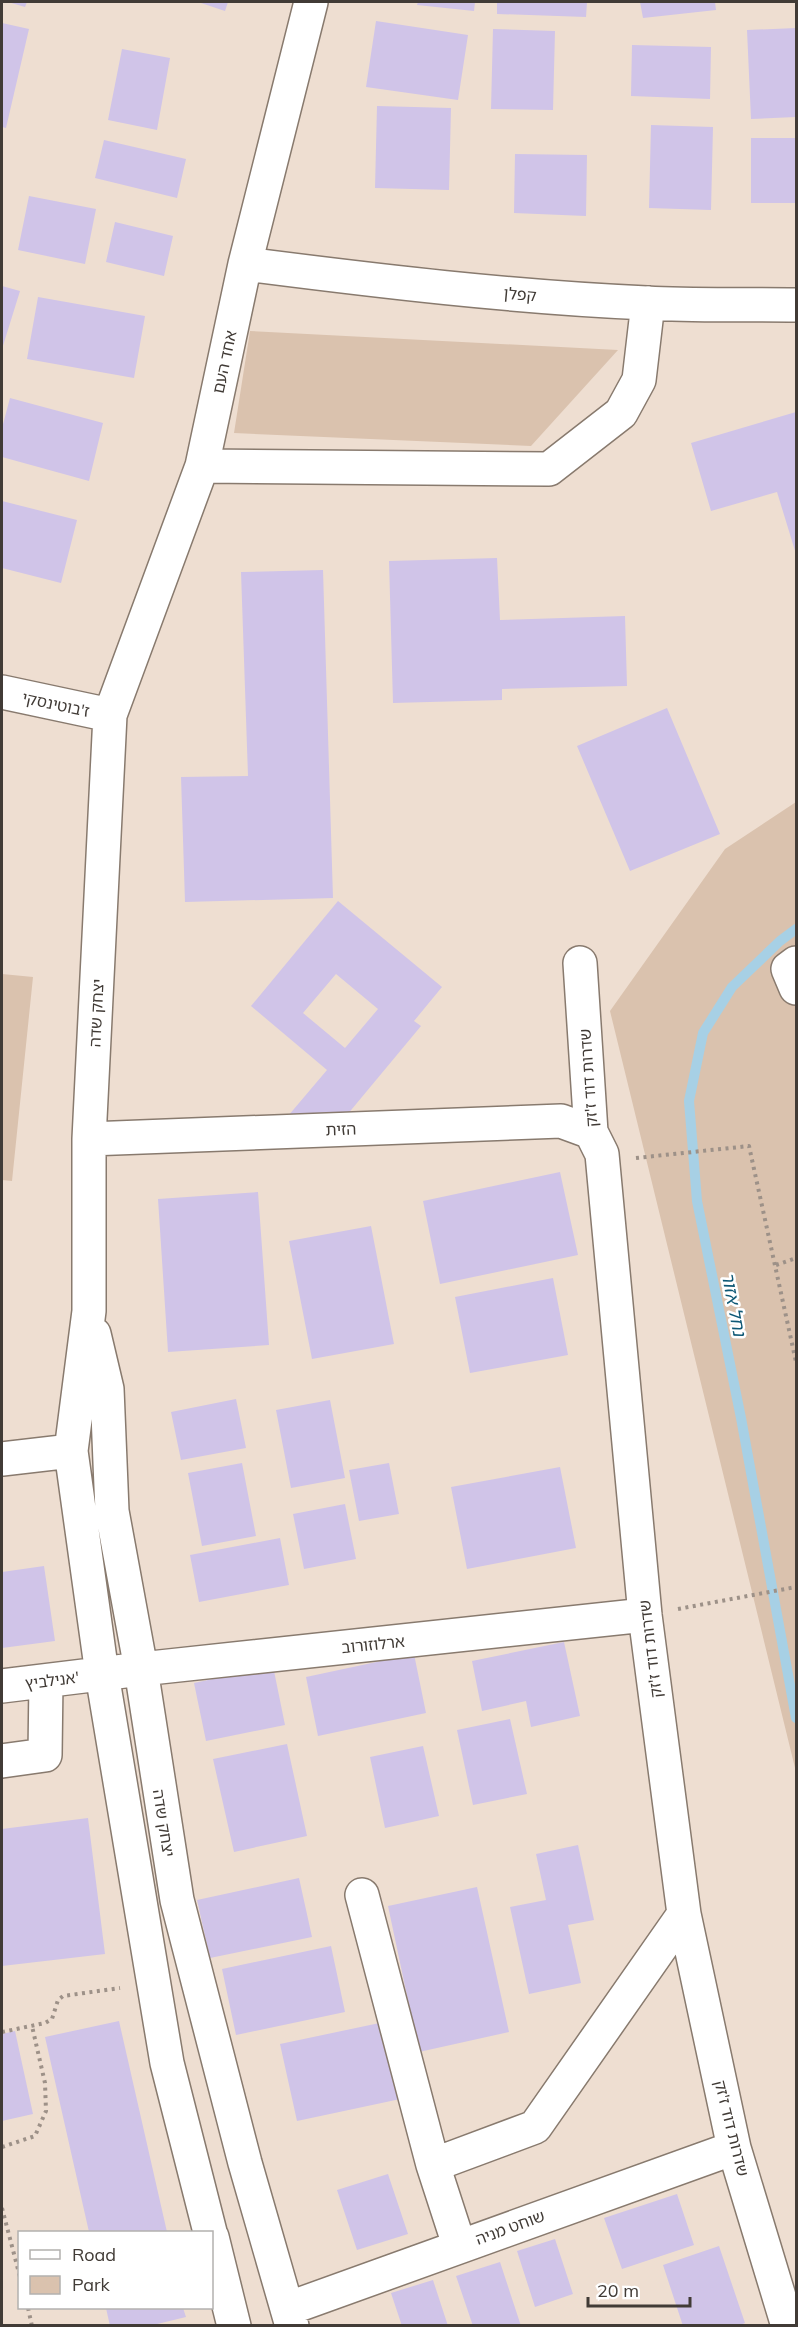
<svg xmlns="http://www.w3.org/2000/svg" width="798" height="2327" font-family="Mulish,'Noto Sans Hebrew',sans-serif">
  <rect width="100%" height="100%" fill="#eeded1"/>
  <path fill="#dac2ae" d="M 250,331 L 618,350 L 531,446 L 234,433 Z
    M 796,802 L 796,1772 L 610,1011 L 725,849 Z
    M 2,974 L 33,977 L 12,1181 L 2,1180 Z"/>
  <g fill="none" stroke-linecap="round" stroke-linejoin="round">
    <path stroke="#a7d0e5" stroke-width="10" d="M 796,929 L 780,941 L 732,987 L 703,1033 L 689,1101 L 697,1201 L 741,1418 L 796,1718"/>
  </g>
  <path fill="#d0c4e8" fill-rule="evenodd" d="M 8,2 L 27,2 L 25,7 Z
    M 198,2 L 228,2 L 225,11 Z
    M 418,2 L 475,2 L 474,11 L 417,5 Z
    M 497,2 L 587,2 L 586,17 L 497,14 Z
    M 640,2 L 715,2 L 716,10 L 643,18 Z
    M 376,21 L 468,35 L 458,100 L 366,87 Z
    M 2,23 L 29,29 L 6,128 L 2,127 Z
    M 796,28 L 796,117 L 751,119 L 747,30 Z
    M 493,29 L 555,31 L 553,110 L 491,109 Z
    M 632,45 L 711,47 L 710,99 L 631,96 Z
    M 122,49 L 170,58 L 157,130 L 108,120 Z
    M 377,106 L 451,108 L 449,190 L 375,188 Z
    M 651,125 L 713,127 L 711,210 L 649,208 Z
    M 751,138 L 796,138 L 796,203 L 751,203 Z
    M 104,140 L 186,159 L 177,198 L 95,178 Z
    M 515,154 L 587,155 L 586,216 L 514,213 Z
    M 29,196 L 96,209 L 85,264 L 18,250 Z
    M 115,222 L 173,236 L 164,276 L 106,262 Z
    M 2,286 L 20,291 L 2,349 Z
    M 38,297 L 145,316 L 134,378 L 27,359 Z
    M 10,398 L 103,423 L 89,481 L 2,457 L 2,428 Z
    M 796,412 L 796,554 L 777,492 L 711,511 L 691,443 Z
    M 2,501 L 77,520 L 61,583 L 2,568 Z
    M 497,558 L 500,620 L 625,616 L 627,686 L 502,689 L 502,700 L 393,703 L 389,561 Z
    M 323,570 L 333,898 L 185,902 L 181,777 L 248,776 L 241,572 Z
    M 667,708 L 720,834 L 630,871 L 577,746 Z
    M 338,901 L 442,987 L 414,1021 L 421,1026 L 337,1127 L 277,1129 L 327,1070 L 251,1006 ZM 336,974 L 378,1009 L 345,1048 L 303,1013 Z
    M 560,1172 L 578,1255 L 440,1284 L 423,1201 Z
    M 258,1192 L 269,1345 L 168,1352 L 158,1199 Z
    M 371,1226 L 394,1344 L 312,1359 L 289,1241 Z
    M 553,1278 L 568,1355 L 470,1373 L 455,1297 Z
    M 236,1399 L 246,1448 L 181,1460 L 171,1412 Z
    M 330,1400 L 345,1478 L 291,1488 L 276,1410 Z
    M 242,1463 L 256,1536 L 202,1546 L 188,1473 Z
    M 389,1463 L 399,1514 L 359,1521 L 349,1470 Z
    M 560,1467 L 576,1548 L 467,1569 L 451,1487 Z
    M 345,1504 L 356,1559 L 304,1569 L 293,1514 Z
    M 280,1538 L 289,1585 L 199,1602 L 190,1555 Z
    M 44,1566 L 55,1641 L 2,1648 L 2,1572 Z
    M 564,1642 L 580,1716 L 531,1727 L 526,1701 L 482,1711 L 472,1661 Z
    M 414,1654 L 426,1713 L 318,1736 L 306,1677 Z
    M 273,1666 L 285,1725 L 206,1741 L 194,1683 Z
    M 510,1719 L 527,1794 L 473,1805 L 457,1730 Z
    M 287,1744 L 307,1836 L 234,1852 L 213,1759 Z
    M 423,1746 L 439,1816 L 385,1828 L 370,1757 Z
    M 88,1818 L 105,1954 L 2,1966 L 2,1829 Z
    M 578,1845 L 594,1920 L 568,1925 L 581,1983 L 529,1994 L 510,1907 L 546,1900 L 536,1854 Z
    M 299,1878 L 312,1937 L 210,1958 L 197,1900 Z
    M 477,1887 L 509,2032 L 419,2052 L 388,1906 Z
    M 331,1946 L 345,2012 L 236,2035 L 222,1969 Z
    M 119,2021 L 167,2232 L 89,2232 L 45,2037 Z
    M 389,2021 L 405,2098 L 297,2121 L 280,2044 Z
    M 15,2031 L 33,2114 L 2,2121 L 2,2034 Z
    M 388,2174 L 408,2234 L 357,2250 L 337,2190 Z
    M 677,2194 L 694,2245 L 622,2269 L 604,2218 Z
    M 555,2239 L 573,2294 L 535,2307 L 517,2251 Z
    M 719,2246 L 745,2323 L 738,2326 L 683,2326 L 663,2265 Z
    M 500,2262 L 521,2326 L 473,2326 L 456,2276 Z
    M 433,2280 L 448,2326 L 402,2326 L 391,2293 Z
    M 106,2308 L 183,2308 L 186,2317 L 149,2326 L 110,2326 Z"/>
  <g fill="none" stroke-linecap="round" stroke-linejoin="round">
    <defs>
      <path id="minor" d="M 245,264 C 378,281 512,297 647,303 C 696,306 747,304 796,305
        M 202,466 L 549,469 L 621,413 L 639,380 L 648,303
        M 2,692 L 110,715
        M 580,963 L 591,1132 L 602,1154 L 645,1615 L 684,1914 L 734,2148 L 788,2326
        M 796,963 L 788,969 L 796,988
        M 89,1139 L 561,1121 L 591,1132
        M 94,1334 L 107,1389 L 112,1511 L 141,1669 L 177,1900 L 245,2163 L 292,2326
        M 2,1459 L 71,1451
        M 2,1686 L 141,1669 L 645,1615
        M 2,1761 L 45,1755 L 46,1681
        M 362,1895 L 433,2165
        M 210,2232 L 167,2063 L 102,1674 L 71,1451 L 89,1311 L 89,1139 L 110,715 L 202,466 L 245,264 L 311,2
        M 212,2237 L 234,2326
        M 459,2245 L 433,2165 L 535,2127 L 684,1914
        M 287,2309 L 734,2148"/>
    </defs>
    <use href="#minor" stroke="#887a6e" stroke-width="36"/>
    <path stroke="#9d9188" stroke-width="4" stroke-dasharray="3 4.5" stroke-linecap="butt" d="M 636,1158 L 749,1146 L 796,1362
      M 776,1265 L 796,1258
      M 678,1609 L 796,1587
      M 2,2032 L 45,2023 L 52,2019 L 58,2000 L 63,1996 L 120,1988
      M 2,2147 L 35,2136 L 46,2111 L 45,2083 L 32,2026
      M 2,2208 L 20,2277
      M 28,2308 L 32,2326"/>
    <use href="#minor" stroke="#fff" stroke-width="33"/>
  </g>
  <g text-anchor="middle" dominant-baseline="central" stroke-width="5" stroke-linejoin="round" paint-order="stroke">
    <g font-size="16" fill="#413b36" stroke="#fff">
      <text transform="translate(520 294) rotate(5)">קפלן</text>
      <text transform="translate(224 362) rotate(-78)">אחד העם</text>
      <text transform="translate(56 704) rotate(12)">ז'בוטינסקי</text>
      <text transform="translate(96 1013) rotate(-87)">יצחק שדה</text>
      <text transform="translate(588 1078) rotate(-94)">שדרות דוד ז'זק</text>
      <text transform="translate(341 1129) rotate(-2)">הזית</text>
      <text transform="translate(373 1644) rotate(-6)">ארלוזורוב</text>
      <text transform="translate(650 1649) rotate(-97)">שדרות דוד ז'זק</text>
      <text transform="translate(52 1680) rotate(-7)">אנילביץ'</text>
      <text transform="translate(164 1823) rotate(81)">יצחק שדה</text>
      <text transform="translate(732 2128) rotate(76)">שדרות דוד ז'זק</text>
      <text transform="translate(510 2227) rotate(-20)">שוחט מניה</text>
    </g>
    <g font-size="18" font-style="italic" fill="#0e5875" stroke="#fff">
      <text transform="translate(734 1304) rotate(79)">נחל אזור</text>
    </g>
  </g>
  <rect width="798" height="2327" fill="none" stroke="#413b36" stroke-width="6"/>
  <rect x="18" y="2231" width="195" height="78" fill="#ffffff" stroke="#b3b1af" stroke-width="1.5"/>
  <rect x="30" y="2250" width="30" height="9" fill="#ffffff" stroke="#b3b1af" stroke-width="1.5"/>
  <text x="72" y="2261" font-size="18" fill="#413b36">Road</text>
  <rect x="30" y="2276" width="30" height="18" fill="#dac2ae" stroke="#b3b1af" stroke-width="1.5"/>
  <text x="72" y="2291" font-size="18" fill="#413b36">Park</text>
  <path d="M588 2297v9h102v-9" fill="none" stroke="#413b36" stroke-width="3"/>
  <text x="597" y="2297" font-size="18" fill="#413b36" stroke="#ffffff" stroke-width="4.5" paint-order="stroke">20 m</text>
</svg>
